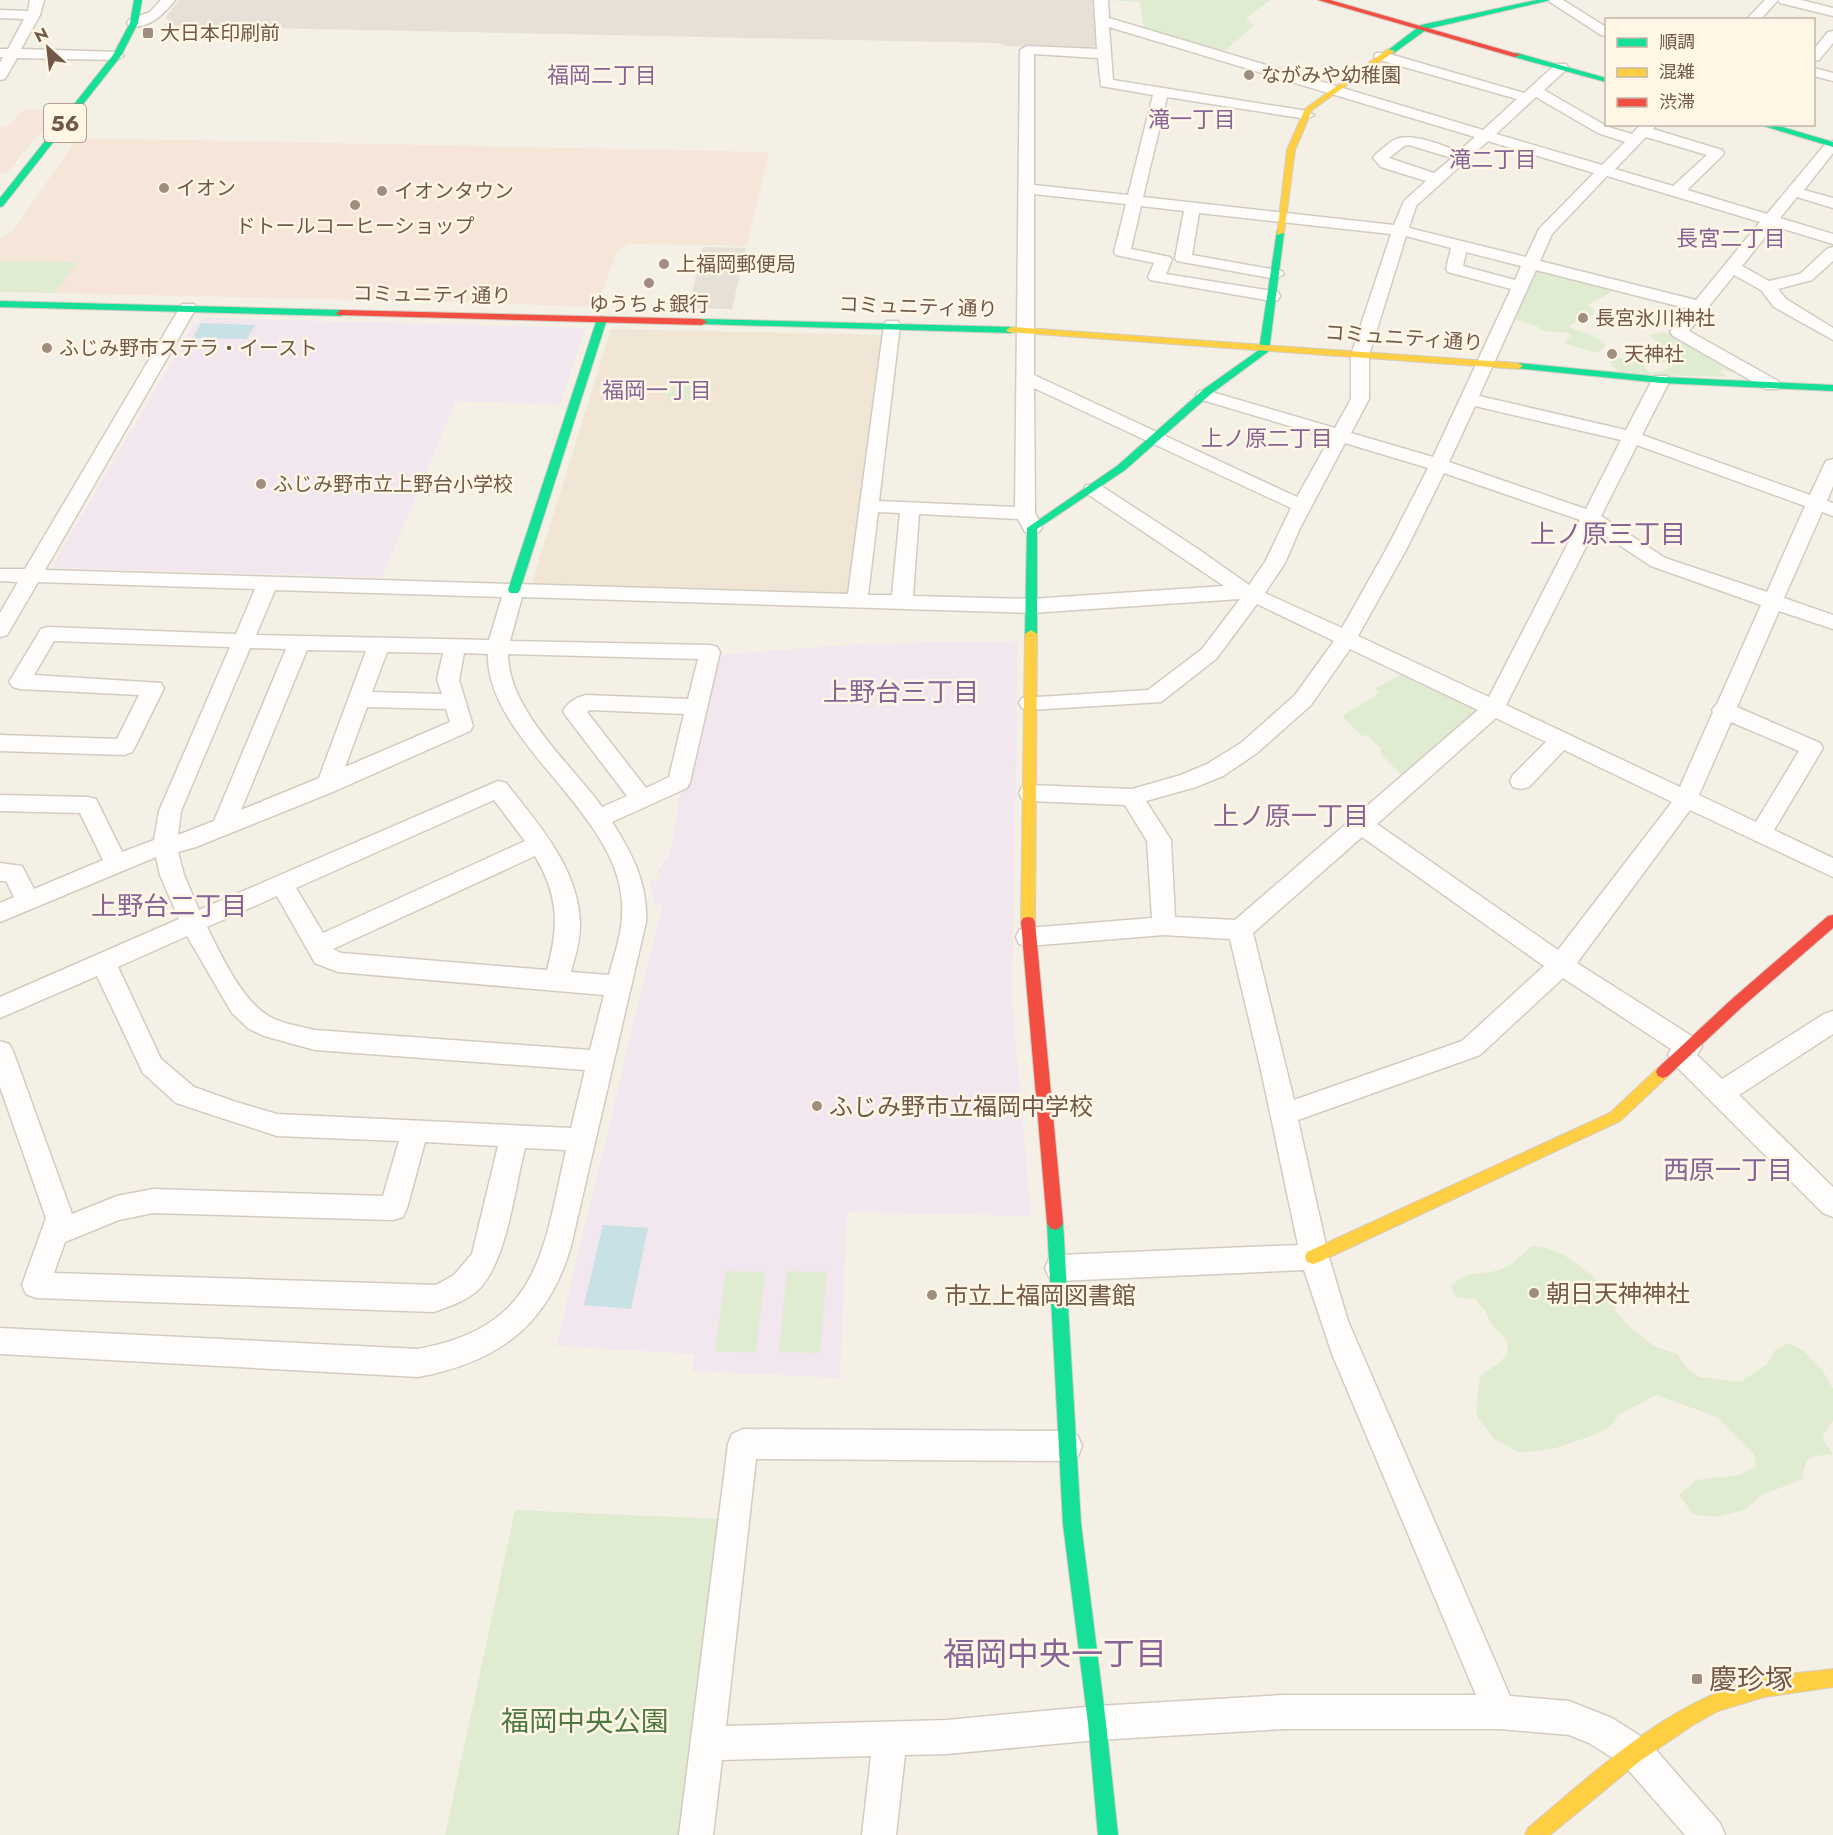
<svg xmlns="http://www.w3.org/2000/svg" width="1833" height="1835" font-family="Jost,'Noto Sans JP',sans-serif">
  <rect width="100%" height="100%" fill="#f5f0e6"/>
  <path fill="#f1e6d6" d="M 611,329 L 885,335 L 853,595 L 536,586 L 532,583 Z"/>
  <path fill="#f6e5d9" d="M 23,110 L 59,110 L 6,174 L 0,173 L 0,128 L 9,126 Z
    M 77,138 L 769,152 L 747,246 L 628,244 L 617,252 L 596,307 L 464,302 L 0,292 L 0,239 L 13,231 Z"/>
  <path fill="#e7e0d7" d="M 179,0 L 1097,0 L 1099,42 L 1086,52 L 1008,46 L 996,43 L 164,26 L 169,20 L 165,18 Z
    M 703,247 L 746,248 L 732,309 L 688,308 Z"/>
  <path fill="#f2e6ef" d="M 205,318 L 585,328 L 560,405 L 456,401 L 382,577 L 56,568 L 54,563 L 194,324 Z
    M 1018,641 L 1012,1000 L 1031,1216 L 847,1212 L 840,1378 L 692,1371 L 694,1354 L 556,1346 L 662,905 L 654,904 L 650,882 L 660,879 L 658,870 L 670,854 L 681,788 L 688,786 L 718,655 L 858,644 Z"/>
  <path fill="#e0ecd1" d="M 1108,0 L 1271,0 L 1246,18 L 1254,26 L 1223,52 L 1144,31 L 1140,2 Z
    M 0,261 L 77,262 L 55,293 L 0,292 Z
    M 1534,270 L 1614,287 L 1614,290 C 1605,297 1597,299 1588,305 L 1594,310 L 1594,314 L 1568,326 C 1582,335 1591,330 1606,345 L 1599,352 L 1589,351 L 1565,343 L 1566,340 L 1571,336 L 1568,333 L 1542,331 L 1538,327 L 1517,320 L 1512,316 L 1522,292 L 1527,292 L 1525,286 Z
    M 1661,332 L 1674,334 L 1746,376 L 1722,370 L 1720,372 L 1729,377 L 1621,374 L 1609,362 C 1622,356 1628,357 1642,362 L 1648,372 L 1660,372 L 1673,366 L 1669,363 L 1651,362 L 1647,359 L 1650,352 L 1658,350 L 1654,348 L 1656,341 L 1650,335 Z
    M 706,379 L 715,391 L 672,403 L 663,391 Z
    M 1408,671 L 1485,709 L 1405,779 L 1379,752 L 1382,750 L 1367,735 L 1363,737 L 1342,716 L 1379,693 L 1375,688 Z
    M 1531,1246 C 1565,1246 1589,1275 1614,1295 L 1615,1311 L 1633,1330 L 1656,1347 L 1677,1354 L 1688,1369 L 1700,1377 L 1741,1382 L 1768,1363 L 1775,1350 L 1788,1343 L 1803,1350 L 1823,1371 L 1833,1389 L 1833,1421 L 1822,1437 L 1833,1454 C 1811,1457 1805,1454 1803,1479 L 1762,1495 L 1745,1510 L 1716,1517 L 1694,1515 L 1679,1495 L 1696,1480 L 1740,1475 L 1756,1466 L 1754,1454 L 1717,1417 L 1656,1395 L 1620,1414 L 1610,1426 L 1597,1434 L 1556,1448 L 1520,1453 L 1494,1439 L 1478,1418 L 1476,1412 L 1480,1376 L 1499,1363 L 1508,1353 L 1507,1340 L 1490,1323 L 1486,1312 L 1475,1299 L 1456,1297 L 1451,1286 C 1469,1269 1473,1276 1495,1271 C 1509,1268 1522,1256 1531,1246 Z
    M 726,1271 L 765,1272 L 756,1353 L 715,1351 Z
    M 787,1271 L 827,1272 L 820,1353 L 779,1352 Z
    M 515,1510 L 721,1519 L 686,1835 L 445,1835 Z"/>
  <path fill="#c8e1e5" d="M 201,323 L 255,325 L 247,339 L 193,338 Z
    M 603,1225 L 648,1228 L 631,1309 L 584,1305 Z"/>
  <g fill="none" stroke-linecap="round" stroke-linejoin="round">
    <defs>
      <path id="street" d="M 30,0 L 44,0 L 40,15 L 21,49 L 117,52 L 124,56 L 117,60 L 17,58 L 5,79 L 0,80 L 0,63 L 3,57 L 0,57 L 0,49 L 8,49 L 24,19 L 0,18 L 0,10 L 28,11 Z
        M 161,0 L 175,0 C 165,13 148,30 129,26 L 127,23 L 129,20 L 150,12 Z
        M 1094,0 L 1108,0 L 1109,18 L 1483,130 L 1517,99 L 1376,59 L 1374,56 L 1376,53 L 1386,53 L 1524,93 L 1556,64 L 1566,64 L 1568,67 L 1566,70 L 1544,90 L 1608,127 L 1632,134 L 1641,124 L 1657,124 L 1653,129 L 1722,150 L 1724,153 L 1722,156 L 1687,190 L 1767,214 L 1827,142 L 1833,141 L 1833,153 L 1804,190 L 1833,198 L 1833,208 L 1797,197 L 1780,218 L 1833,234 L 1833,244 L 1774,226 L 1742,266 L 1769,281 L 1800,274 L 1827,249 L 1833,247 L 1833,261 L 1812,280 L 1778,289 L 1786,299 L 1833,328 L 1833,340 L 1774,307 L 1761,290 L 1734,275 L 1689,331 L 1778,381 L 1781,385 L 1778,389 L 1766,389 L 1673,336 L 1670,332 L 1689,309 L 1536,270 L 1479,396 L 1626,430 L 1652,380 L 1655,376 L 1667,376 L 1670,380 L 1642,435 L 1810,495 L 1824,465 L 1826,461 L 1833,459 L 1833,486 L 1827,501 L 1833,503 L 1833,516 L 1822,512 L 1784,598 L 1833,615 L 1833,629 L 1779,611 L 1737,707 L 1820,743 L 1823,748 L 1774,830 L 1833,858 L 1833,877 L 1690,810 L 1577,963 L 1698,1040 L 1702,1047 L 1697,1055 L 1722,1079 L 1824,1014 L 1833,1011 L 1833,1034 L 1739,1095 L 1833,1187 L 1833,1217 L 1823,1213 L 1672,1062 L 1668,1055 L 1671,1049 L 1563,978 L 1480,1055 L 1298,1120 L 1328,1254 L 1348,1321 L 1510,1696 L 1569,1701 L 1612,1718 L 1648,1741 L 1720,1823 L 1725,1835 L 1685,1835 L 1624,1765 L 1589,1743 L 1569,1735 L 1500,1729 L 1283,1729 L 1097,1740 L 947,1754 L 905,1755 L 896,1835 L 862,1835 L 871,1756 L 722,1760 L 713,1835 L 679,1835 L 728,1444 L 732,1434 L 743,1429 L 1067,1431 L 1078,1436 L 1082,1446 L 1078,1456 L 1067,1461 L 756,1459 L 726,1726 L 947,1720 L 1097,1706 L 1283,1695 L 1476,1695 L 1332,1354 L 1304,1270 L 1059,1281 L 1049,1277 L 1045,1268 L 1049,1259 L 1059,1255 L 1298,1245 L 1261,1070 L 1230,939 L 1164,935 L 1028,946 L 1019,944 L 1016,937 L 1019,930 L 1028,928 L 1152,918 L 1147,841 L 1125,805 L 1030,801 L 1022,799 L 1019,793 L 1022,787 L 1030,785 L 1132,789 L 1181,775 L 1207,764 L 1241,743 L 1295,695 L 1334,641 L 1257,604 L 1216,659 L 1161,702 L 1030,710 L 1022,708 L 1019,703 L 1022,698 L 1148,690 L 1202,649 L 1240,599 L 1031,613 L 522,597 L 510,641 L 710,645 L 717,647 L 720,652 L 690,782 L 687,788 L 612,822 C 632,853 648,884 646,922 L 571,1246 C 548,1326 498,1362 418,1377 L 0,1354 L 0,1328 L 418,1349 C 539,1327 543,1253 566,1150 L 525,1148 C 515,1187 507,1261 479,1289 C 467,1301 450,1306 434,1312 L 36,1298 L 26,1294 L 22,1285 L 46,1218 L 0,1087 L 0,1041 L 9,1044 L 13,1051 L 72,1214 L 117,1196 L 153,1189 L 383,1196 L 399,1141 L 277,1136 L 176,1103 L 143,1073 L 97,976 L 0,1018 L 0,997 L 179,919 L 160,875 L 156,857 L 0,922 L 0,903 L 14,897 L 6,881 L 0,881 L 0,863 L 22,866 L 34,889 L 103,860 L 80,813 L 0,811 L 0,795 L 88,797 L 96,799 L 122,852 L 154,840 L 159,811 L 230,647 L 54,641 L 34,675 L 161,683 L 164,688 L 135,747 L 132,752 L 124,755 L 0,751 L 0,735 L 117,739 L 139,695 L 20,689 L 13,687 L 9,682 L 41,629 L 48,627 L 236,634 L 255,589 L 38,582 L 7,635 L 0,637 L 0,613 L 18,582 L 0,581 L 0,569 L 25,569 L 182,304 L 194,304 L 196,308 L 45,570 L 848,594 L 884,325 L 886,321 L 898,321 L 900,325 L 879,501 L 1015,507 L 1020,50 L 1027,46 L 1097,49 ZM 1109,27 L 1475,137 L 1459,151 C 1443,146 1409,131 1394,140 C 1387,144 1381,150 1375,155 L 1373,158 L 1381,167 L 1426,181 L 1404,201 L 1394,225 L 1143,197 L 1167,97 L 1307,119 L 1314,115 L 1307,111 L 1113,80 ZM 1034,54 L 1098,58 L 1101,86 L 1153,95 L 1128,195 L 1034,185 ZM 1536,97 L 1598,133 L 1625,142 L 1602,165 L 1496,134 ZM 1646,137 L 1707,155 L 1673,186 L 1615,169 ZM 1488,141 L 1594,173 L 1539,229 L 1526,257 L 1409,228 L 1416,206 ZM 1409,145 L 1452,158 L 1434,173 L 1389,158 L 1404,146 ZM 1607,176 L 1760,222 L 1696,300 L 1540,261 L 1552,234 ZM 1034,194 L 1126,204 L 1114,252 L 1116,255 L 1154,263 L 1148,277 L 1150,280 L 1272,301 L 1278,300 L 1280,296 L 1278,292 L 1166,274 L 1172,260 L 1170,257 L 1131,249 L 1141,206 L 1184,211 L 1175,258 L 1177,261 L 1276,279 L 1284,274 L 1282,271 L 1192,255 L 1199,213 L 1391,234 L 1351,355 L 1351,399 L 1335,428 L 1205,390 L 1199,391 L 1196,395 L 1199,399 L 1330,438 L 1297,497 L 1034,375 ZM 1406,236 L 1451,248 L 1446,269 L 1448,272 L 1511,289 L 1433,457 L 1351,433 L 1369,399 L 1369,355 ZM 1466,252 L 1521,266 L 1515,280 L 1463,266 ZM 1034,388 L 1291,508 L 1265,562 L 1249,585 L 1198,549 L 1100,485 L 1086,485 L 1084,489 L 1086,493 L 1224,586 L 1031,599 L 913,596 L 919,514 L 1018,519 L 1025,532 L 1039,532 L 1042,528 L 1035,513 ZM 1475,406 L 1621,440 L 1586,509 L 1449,462 ZM 1345,443 L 1428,468 L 1387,548 L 1342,628 L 1265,593 L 1285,563 L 1300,528 ZM 1637,445 L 1805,506 L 1767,592 L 1665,558 L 1601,516 ZM 1444,473 L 1580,520 L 1489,697 L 1358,636 L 1407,548 ZM 878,512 L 900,513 L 892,595 L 868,595 ZM 1595,529 L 1651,566 L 1761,605 L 1717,704 L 1712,710 L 1713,712 L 1680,787 L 1506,705 ZM 275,590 L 502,597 L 489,640 L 256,635 ZM 250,648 L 286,649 L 214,821 L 178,835 L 181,811 ZM 1350,649 L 1478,710 L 1235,920 L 1175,917 L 1171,840 L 1146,801 L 1196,787 L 1223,776 L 1257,753 L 1311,705 ZM 307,650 L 366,651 L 319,778 L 241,810 ZM 387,652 L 443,653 L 437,680 L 442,694 L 372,692 ZM 464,653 L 488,654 C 486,741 618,811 622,903 C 624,928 615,952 609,975 L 571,972 C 575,957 580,942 580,926 C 580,870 539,825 506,783 L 498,781 L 199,910 L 184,875 L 178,852 L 196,847 L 335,791 L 470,731 L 473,726 L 459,680 ZM 508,654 L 698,659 L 688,699 L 586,695 C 577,697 568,702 563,711 L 566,716 L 627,796 L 602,807 C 571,764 508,710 508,654 ZM 367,707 L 446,709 L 450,722 L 345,767 ZM 590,710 L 684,714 L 669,777 L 646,788 L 587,712 ZM 1496,718 L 1546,742 L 1513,775 L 1510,781 L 1513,787 L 1521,789 L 1529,787 L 1564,750 L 1672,802 L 1558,950 L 1377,824 ZM 1731,722 L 1799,751 L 1756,822 L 1699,795 ZM 494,800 L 525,841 L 323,933 L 296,888 ZM 1362,837 L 1544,966 L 1462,1041 L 1294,1100 L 1253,933 ZM 535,856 C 559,896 559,927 547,970 L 341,953 L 333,949 ZM 277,896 L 315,963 L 338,972 L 604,995 L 590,1050 L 315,1030 C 299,1026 281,1024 267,1015 C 241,999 220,953 207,927 ZM 187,936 L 232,1013 L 249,1029 L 264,1036 L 315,1050 L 585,1070 L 571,1128 L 277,1114 L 236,1102 L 194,1087 L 161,1059 L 118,967 ZM 425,1142 L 498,1146 L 472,1254 L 454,1275 L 436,1285 L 54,1273 L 65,1242 L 119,1220 L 153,1213 L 393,1220 L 403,1217 L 407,1208 Z
        M 1547,0 L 1563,0 L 1606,27 L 1606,36 L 1601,35 Z
        M 1765,0 L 1801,0 L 1833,8 L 1833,16 L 1780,3 L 1778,0 L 1760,20 L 1746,20 Z
        M 1833,31 L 1833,43 L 1819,60 L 1814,61 L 1814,49 L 1828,32 Z
        M 1814,68 L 1833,73 L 1833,81 L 1814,76 Z"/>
      <path id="fast" d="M 134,0 L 142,0 L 138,23 L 121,56 L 3,206 L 0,207 L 0,198 L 113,55 L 130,23 Z
        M 1537,0 L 1551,0 L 1427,29 L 1394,53 L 1387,51 L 1421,25 Z
        M 1517,53 L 1606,78 L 1606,82 L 1514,57 L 1514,53 Z
        M 1757,124 L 1772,124 L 1833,142 L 1833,147 Z
        M 1277,231 L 1284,233 L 1269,351 L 1212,393 L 1125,470 L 1037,529 L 1037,634 L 1035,637 L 1027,637 L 1025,634 L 1027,528 L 1117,466 L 1204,389 L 1259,350 Z
        M 0,301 L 341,310 L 346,313 L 341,316 L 0,307 Z
        M 602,316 L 607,319 L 520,590 L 518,593 L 510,593 L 508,590 L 597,319 Z
        M 702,319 L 1011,327 L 1016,330 L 1011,333 L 699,324 L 697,322 Z
        M 1518,363 L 1661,377 L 1833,385 L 1833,391 L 1661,383 L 1515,368 L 1515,364 Z
        M 1055,1216 L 1060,1218 L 1063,1223 L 1081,1524 L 1106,1723 L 1118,1835 L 1098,1835 L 1088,1723 L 1063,1524 L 1047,1223 L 1050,1218 Z"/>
      <path id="slow" d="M 1388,49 L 1395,51 L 1312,110 L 1295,150 L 1284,233 L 1277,235 L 1287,150 L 1305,109 Z
        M 1011,327 L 1518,363 L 1523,366 L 1518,369 L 1008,332 L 1006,330 Z
        M 1031,630 L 1037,634 L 1035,922 L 1033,926 L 1023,926 L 1021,922 L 1025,634 Z
        M 1663,1066 L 1668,1068 L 1670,1072 L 1668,1076 L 1620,1121 L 1319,1262 L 1313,1264 L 1307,1262 L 1305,1257 L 1307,1252 L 1610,1113 L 1658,1068 Z
        M 1833,1669 L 1833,1687 L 1764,1697 L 1718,1711 L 1693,1725 L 1640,1761 L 1550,1835 L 1525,1835 L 1528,1828 C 1594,1773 1659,1710 1743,1683 C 1772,1674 1803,1673 1833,1669 Z"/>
      <path id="jam" d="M 1318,0 L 1330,0 L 1521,55 L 1514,57 Z
        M 341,310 L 702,319 L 707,322 L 702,325 L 338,315 L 336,313 Z
        M 1833,915 L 1833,928 L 1742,1007 L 1668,1076 L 1663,1078 L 1658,1076 L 1656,1072 L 1658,1068 L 1732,999 L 1828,916 Z
        M 1028,917 L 1033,918 L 1035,922 L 1063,1223 L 1060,1228 L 1055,1230 L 1050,1228 L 1047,1223 L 1021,922 L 1023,918 Z"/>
    </defs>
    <use href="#street" stroke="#d3cbc1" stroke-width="3"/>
    <use href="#fast" stroke="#d5ccc3" stroke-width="2"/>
    <use href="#slow" stroke="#d5ccc3" stroke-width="2"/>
    <use href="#jam" stroke="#d5ccc3" stroke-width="2"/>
    <use href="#street" fill="#fefdfb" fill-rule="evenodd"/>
    <use href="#fast" fill="#16e098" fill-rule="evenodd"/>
    <use href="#slow" fill="#ffcf43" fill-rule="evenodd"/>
    <use href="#jam" fill="#f24e42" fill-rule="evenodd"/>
  </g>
  <g fill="#9f8d7f" stroke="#fff6e6" stroke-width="2">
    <rect x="142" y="27" width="12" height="12" rx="3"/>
    <circle cx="1249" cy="75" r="6"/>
    <circle cx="164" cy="188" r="6"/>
    <circle cx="382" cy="191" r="6"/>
    <circle cx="355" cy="205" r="6"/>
    <circle cx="664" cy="264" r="6"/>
    <circle cx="649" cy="283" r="6"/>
    <circle cx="1583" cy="318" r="6"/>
    <circle cx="47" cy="348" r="6"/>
    <circle cx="1612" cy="354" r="6"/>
    <circle cx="261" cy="484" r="6"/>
    <circle cx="817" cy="1106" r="6"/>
    <circle cx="1534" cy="1293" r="6"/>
    <circle cx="932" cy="1295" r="6"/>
    <rect x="1691" y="1673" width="12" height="12" rx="3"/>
  </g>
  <g text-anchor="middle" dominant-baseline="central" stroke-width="5" stroke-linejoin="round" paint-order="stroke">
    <g font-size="20" fill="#715848" stroke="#fff6e6" text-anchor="start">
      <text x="160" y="33">大日本印刷前</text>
      <text x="1261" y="75">ながみや幼稚園</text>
      <text x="176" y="188">イオン</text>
      <text x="394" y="191">イオンタウン</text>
      <text x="355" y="226" text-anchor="middle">ドトールコーヒーショップ</text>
      <text x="676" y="264">上福岡郵便局</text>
      <text x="649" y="304" text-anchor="middle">ゆうちょ銀行</text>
      <text x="1595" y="318">長宮氷川神社</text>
      <text x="59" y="348">ふじみ野市ステラ・イースト</text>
      <text x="1624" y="354">天神社</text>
      <text x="273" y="484">ふじみ野市立上野台小学校</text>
    </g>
    <g font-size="20" fill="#715848" stroke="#fff6e6">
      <text transform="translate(432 295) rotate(1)">コミュニティ通り</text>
      <text transform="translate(918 307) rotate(2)">コミュニティ通り</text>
      <text transform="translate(1404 338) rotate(4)">コミュニティ通り</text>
    </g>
    <g font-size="22" fill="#866495" stroke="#fff6e6">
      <text x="602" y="75">福岡二丁目</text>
      <text x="1192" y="119">滝一丁目</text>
      <text x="1493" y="159">滝二丁目</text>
      <text x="1731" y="238">長宮二丁目</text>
      <text x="657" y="390">福岡一丁目</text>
      <text x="1267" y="438">上ノ原二丁目</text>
    </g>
    <rect fill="#fff6e6" stroke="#9c8777" stroke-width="1.5" x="44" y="104" width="42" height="38" rx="4.5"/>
    <g font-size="22" font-weight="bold" fill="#715848">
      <text x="65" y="123">56</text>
    </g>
    <g font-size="24" fill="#715848" stroke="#fff6e6" text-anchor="start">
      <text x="829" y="1106">ふじみ野市立福岡中学校</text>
      <text x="1546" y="1293">朝日天神神社</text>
      <text x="944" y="1295">市立上福岡図書館</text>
    </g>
    <g font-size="26" fill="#866495" stroke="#fff6e6">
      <text x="1608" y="534">上ノ原三丁目</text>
      <text x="901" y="692">上野台三丁目</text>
      <text x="1291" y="816">上ノ原一丁目</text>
      <text x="169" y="906">上野台二丁目</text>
      <text x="1728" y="1170">西原一丁目</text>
    </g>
    <g font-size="28" fill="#715848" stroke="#fff6e6" text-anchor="start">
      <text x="1709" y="1679">慶珍塚</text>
    </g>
    <g font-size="28" fill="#4e7841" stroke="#fff6e6">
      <text x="585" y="1721">福岡中央公園</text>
    </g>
    <g font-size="32" fill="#866495" stroke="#fff6e6">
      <text x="1055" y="1654">福岡中央一丁目</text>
    </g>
  </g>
  <rect x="1605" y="18" width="210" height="108" fill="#fff6e6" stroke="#c6b7a7" stroke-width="1.5"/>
  <rect x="1617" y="38" width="30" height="9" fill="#16e098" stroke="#c6b7a7" stroke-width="1.5"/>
  <text x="1659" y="48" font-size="18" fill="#715848">順調</text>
  <rect x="1617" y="68" width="30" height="9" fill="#ffcf43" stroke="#c6b7a7" stroke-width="1.5"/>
  <text x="1659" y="78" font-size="18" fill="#715848">混雑</text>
  <rect x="1617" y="98" width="30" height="9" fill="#f24e42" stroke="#c6b7a7" stroke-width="1.5"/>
  <text x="1659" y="108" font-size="18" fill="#715848">渋滞</text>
  <g transform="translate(48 48) rotate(333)" stroke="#fff6e6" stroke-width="4.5" paint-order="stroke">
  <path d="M0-4.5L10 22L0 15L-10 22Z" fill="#715848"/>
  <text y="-9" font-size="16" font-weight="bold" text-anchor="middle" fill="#715848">N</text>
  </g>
</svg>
